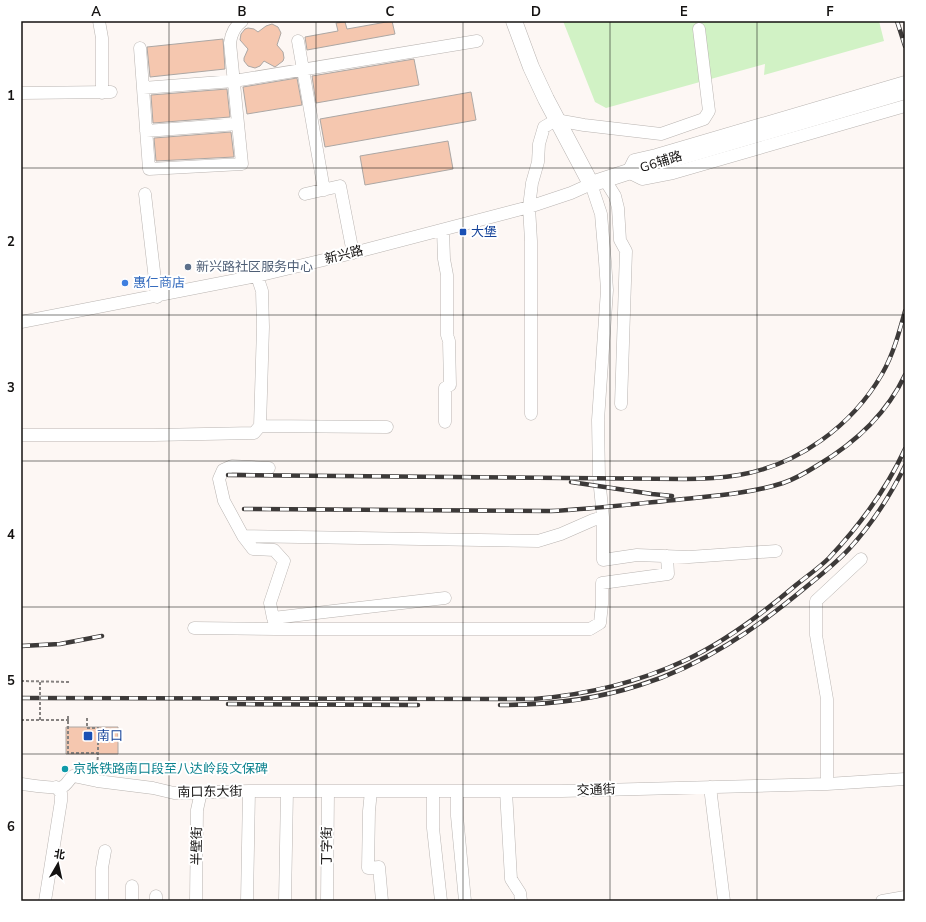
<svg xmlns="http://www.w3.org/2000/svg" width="926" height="922" font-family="'Nunito Sans','Noto Sans SC',sans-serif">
  <rect width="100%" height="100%" fill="#fdf7f4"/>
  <path fill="#d1f2c5" d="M 563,21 L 879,21 L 884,41 L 764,75 L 765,64 L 606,108 L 595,102 Z"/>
  <path fill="#f5c7af" stroke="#aca7a4" d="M 392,21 L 395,34 L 307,50 L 305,37 L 338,31 L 336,23 L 345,22 L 347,29 Z
    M 272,24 L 278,27 L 281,33 L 277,45 L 283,52 L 284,58 L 283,61 L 275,67 L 264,61 L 260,66 L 255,68 L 248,66 L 244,61 L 244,58 L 248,49 L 240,40 L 241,34 L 245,29 L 248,28 L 254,29 L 258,32 L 266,26 Z
    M 223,39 L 225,69 L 150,77 L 147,47 Z
    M 414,59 L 419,85 L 316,103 L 312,76 Z
    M 297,78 L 302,105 L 247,114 L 243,87 Z
    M 227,89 L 230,117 L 153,123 L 151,95 Z
    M 471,92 L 476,120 L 325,147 L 320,119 Z
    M 231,132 L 234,157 L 156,161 L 154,138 Z
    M 448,141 L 453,169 L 365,185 L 360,156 Z
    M 66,727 L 118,727 L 118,754 L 66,754 Z"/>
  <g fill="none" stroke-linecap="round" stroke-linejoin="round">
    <defs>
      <path id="minor" d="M 99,21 L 102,38 L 102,93
        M 298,41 L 324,190
        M 140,48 L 149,169 L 242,164 L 230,43 C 231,34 234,27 242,21
        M 905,82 L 656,155 L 634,160 L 628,172 L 642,179 L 673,173 L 905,106
        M 143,88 L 234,81 L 477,41
        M 21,93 L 111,92
        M 146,131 L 238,124
        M 605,180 L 615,196 L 618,208 L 620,240 L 626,251 L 621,404
        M 145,194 L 157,297
        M 305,194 L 340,186 L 353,253
        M 443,230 L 444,259 L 447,275 L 447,335 L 449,341 L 450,385 L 445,388 L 445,422
        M 257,276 L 262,291 L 263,327 L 260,426
        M 21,322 L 257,276 L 353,253 L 529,207 L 571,193 L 591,184 L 601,214 L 605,261 L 607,290 L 598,420 L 599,478 L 603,517 L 603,560 L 637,555 L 689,557 L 776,551
        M 531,414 L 531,241 L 529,207 L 532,183 L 538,162 L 539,144 L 544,127 L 556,120 L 584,125 L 661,134 L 704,119 L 709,111 L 699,29
        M 21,435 L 154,435 L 254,433 L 260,426 L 387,427
        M 269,468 L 232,466 L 223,470 L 219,479 L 224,501 L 243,536 L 253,549 L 274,550 L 284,561 L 270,603 L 273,618 L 445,598
        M 243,536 L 538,541 L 561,534 L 593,520 L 603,517
        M 194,628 L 276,629 L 274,621
        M 276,629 L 590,629 L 600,623 L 602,604 L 602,583 L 668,574 L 667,556
        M 21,784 C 30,785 55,789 62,787 C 67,785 69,779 73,776 L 97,781 L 153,788 L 174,793 L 249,791 L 562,791 L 827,784 L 905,779
        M 827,784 L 827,699 L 816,635 L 816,601 L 861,559
        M 710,787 L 724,901
        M 371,791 L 369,811 L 368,868 L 379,867 L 382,901
        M 433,791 L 433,828 L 441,901
        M 457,791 L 457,816 L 465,901
        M 506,791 L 511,879 L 520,893 L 521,901
        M 132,886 L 132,901
        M 45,901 L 61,801 L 61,793 L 56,787
        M 102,901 L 102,868 L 105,851
        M 156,901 L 156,896
        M 196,901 L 197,810 L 201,792
        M 247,901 L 249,791
        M 285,901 L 287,791
        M 327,901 L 328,791
        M 882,901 L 905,897"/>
      <path id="major" d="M 514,21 L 531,67 L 546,99 L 591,184 L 628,172 L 905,91"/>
    </defs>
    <use href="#minor" stroke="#b9b4b1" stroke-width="13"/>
    <use href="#major" stroke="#b9b4b1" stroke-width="17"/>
    <path stroke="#868280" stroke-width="2" stroke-dasharray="3 2" stroke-linecap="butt" d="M 21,681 L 70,682
      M 68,716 L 68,753 L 98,753 L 98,728 L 87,728 L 87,716
      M 97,770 L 98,753"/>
    <use href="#minor" stroke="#fff" stroke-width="12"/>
    <use href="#major" stroke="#fff" stroke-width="16"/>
    <defs>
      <path id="rail" d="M 897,21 L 905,46
        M 228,475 L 684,479 C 703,479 721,478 739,475 C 798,465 852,426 882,374 C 893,355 899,333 905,311
        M 571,482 L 652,494 L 672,496
        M 244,509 L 551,511 C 592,509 633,504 675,500 C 710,496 749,494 783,483 C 795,479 807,472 818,465 C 855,443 886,415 905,375
        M 21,646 L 60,644 L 102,636
        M 21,698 L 534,699 C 585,695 639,682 686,660 C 726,641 762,614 796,585 C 807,576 819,568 829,558 C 860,525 886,490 905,449
        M 228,704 L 418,705
        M 500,705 C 548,705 594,700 640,685 C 702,666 757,628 806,587 C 821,575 836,563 849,549 C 872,524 890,496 905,466"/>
    </defs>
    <use href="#rail" stroke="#3d3a39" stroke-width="4.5"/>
    <use href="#rail" stroke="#fff" stroke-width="3" stroke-dasharray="9" stroke-linecap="butt"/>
    <path stroke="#868280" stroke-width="2" stroke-dasharray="3 2" stroke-linecap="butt" d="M 21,720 L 70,720
      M 40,720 L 40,681"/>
  </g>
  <path fill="none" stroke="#141211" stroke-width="1" stroke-opacity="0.55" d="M 169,21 L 169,901M 316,21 L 316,901M 463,21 L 463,901M 610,21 L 610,901M 757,21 L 757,901M 21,168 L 905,168M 21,315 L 905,315M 21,461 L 905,461M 21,607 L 905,607M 21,754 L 905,754"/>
  <g fill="#1a4fb4" stroke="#fff" stroke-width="1.5">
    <rect x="459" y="228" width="8" height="8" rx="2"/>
    <rect x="83" y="731" width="10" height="10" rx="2"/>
  </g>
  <circle fill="#5c6f8a" stroke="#fff" stroke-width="1.5" cx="188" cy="267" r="4"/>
  <circle fill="#3f7fe0" stroke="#fff" stroke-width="1.5" cx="125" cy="283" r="4"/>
  <circle fill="#0f9aa8" stroke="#fff" stroke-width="1.5" cx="65" cy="769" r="4"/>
  <g text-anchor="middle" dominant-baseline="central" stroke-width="4" stroke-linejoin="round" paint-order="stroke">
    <g font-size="13" fill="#141211" stroke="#fff">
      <text transform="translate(661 162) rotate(-17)">G6辅路</text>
      <text transform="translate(344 255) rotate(-14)">新兴路</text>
      <text transform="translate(596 790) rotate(-2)">交通街</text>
      <text transform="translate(210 792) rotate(-1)">南口东大街</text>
      <text transform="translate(197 846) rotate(-89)">半壁街</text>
      <text transform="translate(327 846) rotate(-89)">丁字街</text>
    </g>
    <g font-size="13" fill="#164399" stroke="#fff" text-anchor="start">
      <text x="471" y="232">大堡</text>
      <text x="97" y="736">南口</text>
    </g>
    <g font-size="13" fill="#4e5e75" stroke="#fff" text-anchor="start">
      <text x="196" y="267">新兴路社区服务中心</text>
    </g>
    <g font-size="13" fill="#366cbe" stroke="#fff" text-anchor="start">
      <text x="133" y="283">惠仁商店</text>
    </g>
    <g font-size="13" fill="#0d838f" stroke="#fff" text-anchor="start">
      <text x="73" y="769">京张铁路南口段至八达岭段文保碑</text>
    </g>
  </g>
  <rect width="926" height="922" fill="none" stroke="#ffffff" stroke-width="44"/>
  <g transform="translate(58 864) rotate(9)" stroke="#ffffff" stroke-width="3" paint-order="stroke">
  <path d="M0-3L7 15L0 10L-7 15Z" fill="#141211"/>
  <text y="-6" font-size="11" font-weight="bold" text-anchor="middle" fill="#141211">北</text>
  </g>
  <rect x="22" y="22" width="882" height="878" fill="none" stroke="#141211" stroke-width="1.5"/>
  <g font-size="13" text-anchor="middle" font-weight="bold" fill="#141211">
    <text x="96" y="16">A</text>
    <text x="242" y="16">B</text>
    <text x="390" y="16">C</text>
    <text x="536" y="16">D</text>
    <text x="684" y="16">E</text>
    <text x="830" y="16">F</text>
    <text x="11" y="100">1</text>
    <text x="11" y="246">2</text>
    <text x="11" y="392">3</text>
    <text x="11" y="539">4</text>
    <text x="11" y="685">5</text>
    <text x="11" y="831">6</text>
  </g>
</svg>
